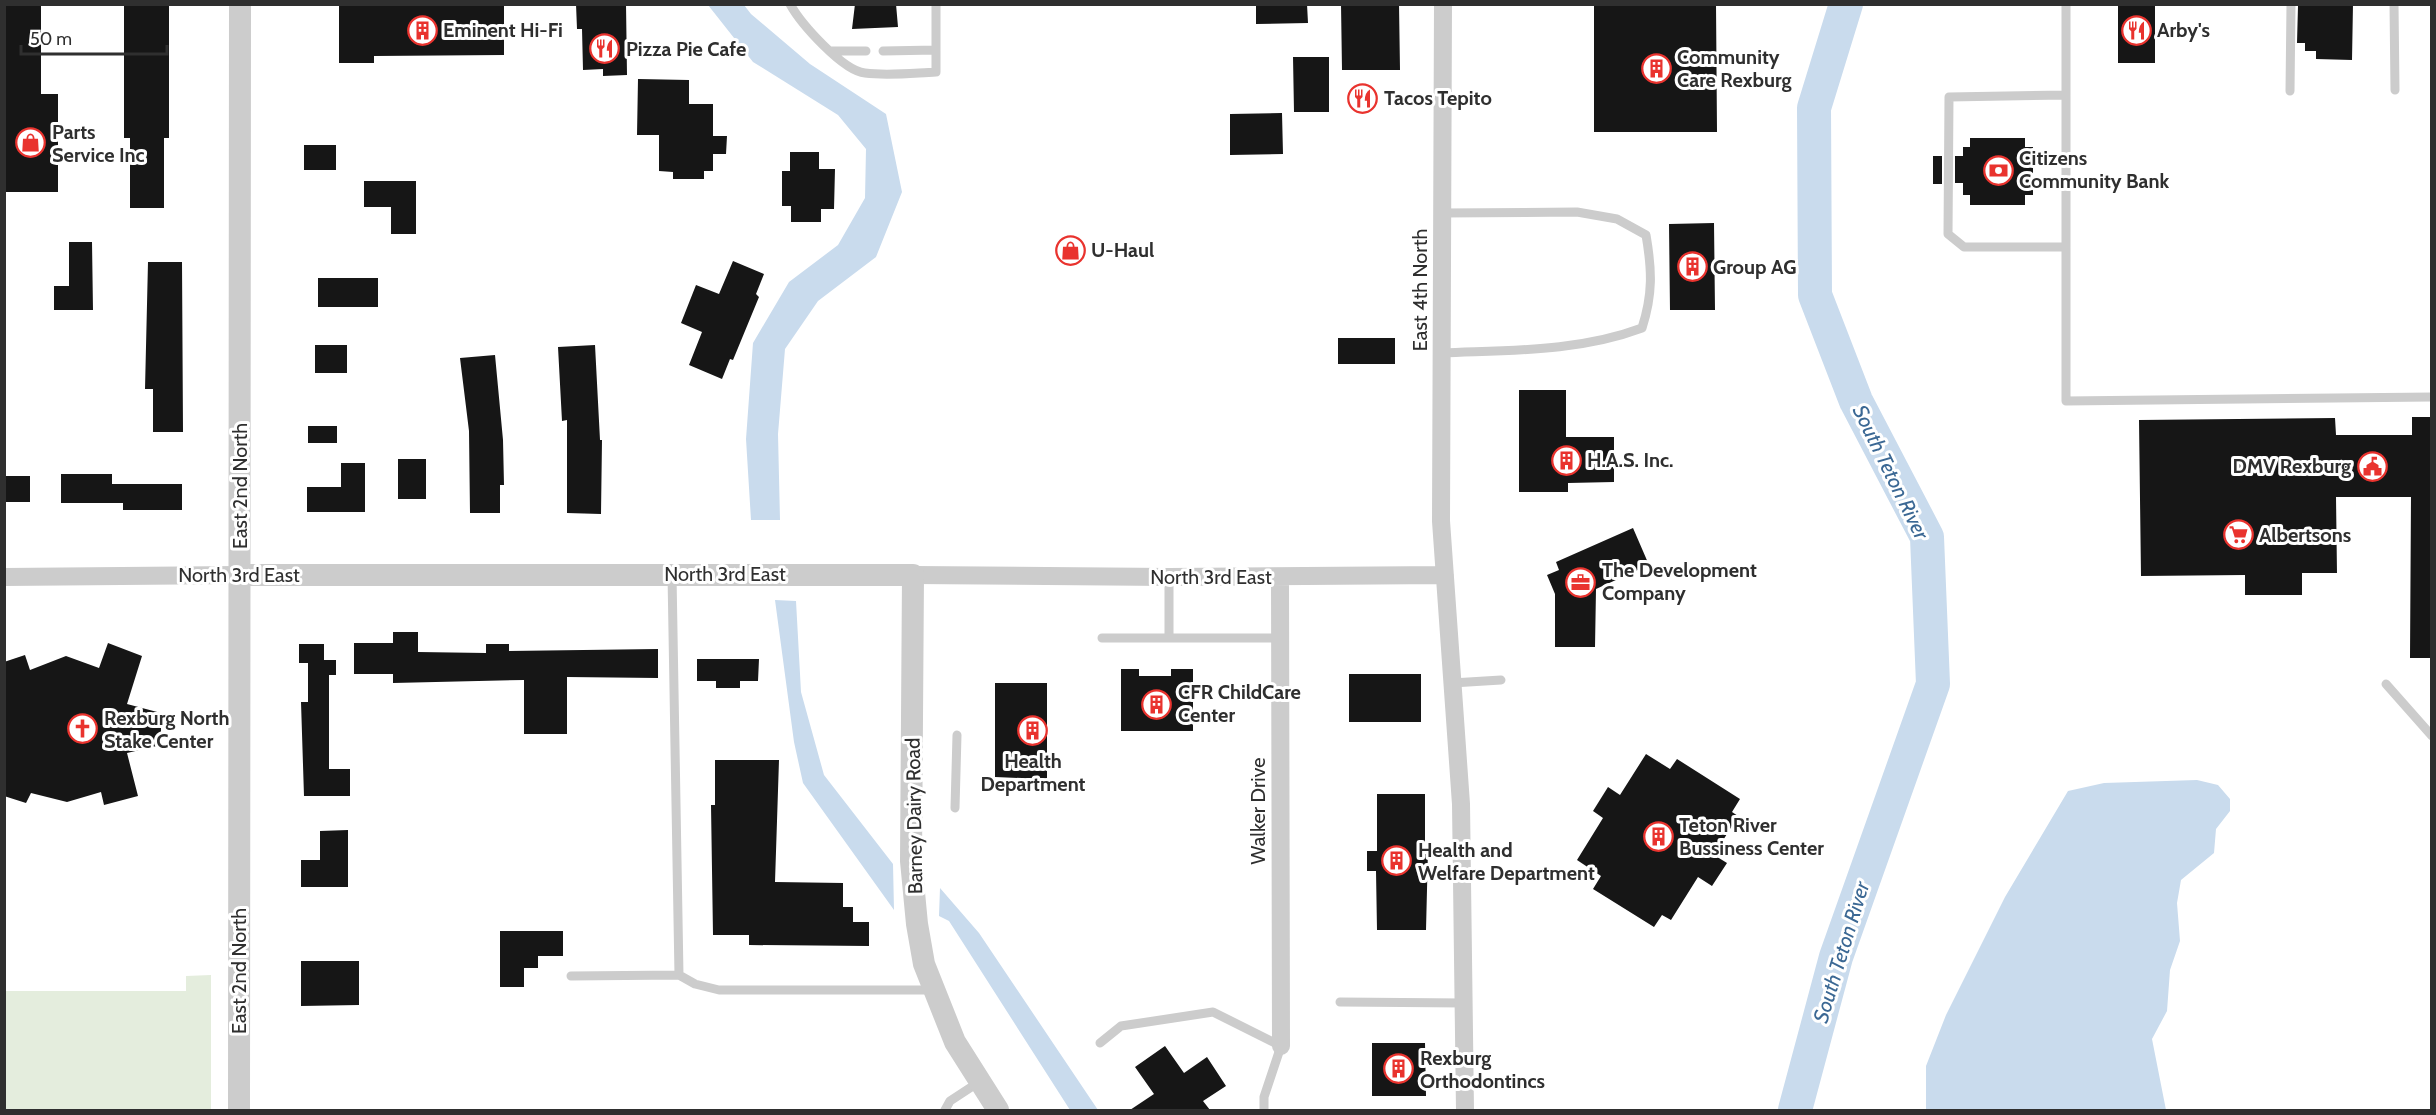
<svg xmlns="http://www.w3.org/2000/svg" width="2436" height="1115" font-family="Cabin,sans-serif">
  <rect width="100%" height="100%" fill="#fff"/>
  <path fill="#e4eddd" d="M 211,975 L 211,1110 L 5,1110 L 5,991 L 186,991 L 186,976 Z"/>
  <path fill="#c9dbed" d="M 708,5 L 744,5 L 751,14 L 810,64 L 886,114 L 902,192 L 876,257 L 818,301 L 785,349 L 778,434 L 780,520 L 751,520 L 746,439 L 753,343 L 789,282 L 838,245 L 865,198 L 866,149 L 838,115 L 753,62 Z
    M 775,600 L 796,601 L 801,692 L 824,775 L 893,864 L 894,910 L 803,783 L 794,742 Z
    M 2197,780 L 2218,785 L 2230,799 L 2230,811 L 2216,829 L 2214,853 L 2181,880 L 2177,903 L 2180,941 L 2170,970 L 2167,1011 L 2152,1039 L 2166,1110 L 1926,1110 L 1926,1066 L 1946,1015 L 2005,897 L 2068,791 L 2104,783 Z
    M 940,888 L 979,933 L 1098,1110 L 1070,1110 L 949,921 L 939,916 Z"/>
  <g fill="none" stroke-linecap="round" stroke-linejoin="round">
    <path stroke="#c9dbed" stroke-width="34" d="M 1795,1110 L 1836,957 L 1933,684 L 1927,537 L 1856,401 L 1815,295 L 1814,108 L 1846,4"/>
  </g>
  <path fill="#161616" d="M 4,4 L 41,4 L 41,94 L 58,94 L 58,192 L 4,192 Z
    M 124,4 L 169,4 L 169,138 L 164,138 L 164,208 L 130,208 L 130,138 L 124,138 Z
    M 339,4 L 504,4 L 504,55 L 374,56 L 374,63 L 339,63 Z
    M 576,4 L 626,4 L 627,75 L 603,76 L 603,69 L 583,70 L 582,29 L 577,29 Z
    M 855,4 L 896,4 L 898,27 L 852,29 Z
    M 1256,4 L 1307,4 L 1308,23 L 1256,24 Z
    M 1341,4 L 1399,4 L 1400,70 L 1342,70 Z
    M 1594,4 L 1716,4 L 1717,132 L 1594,132 Z
    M 2118,4 L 2155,4 L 2155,63 L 2118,63 Z
    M 2307,4 L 2353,4 L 2352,60 L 2316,59 L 2316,51 L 2305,51 L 2305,43 L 2297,43 L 2298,6 Z
    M 1293,57 L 1329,57 L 1329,112 L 1294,112 Z
    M 638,79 L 689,80 L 689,104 L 713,104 L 713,136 L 727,136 L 726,154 L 713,154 L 713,171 L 704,171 L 704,179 L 673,179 L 673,172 L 659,171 L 659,135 L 637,135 Z
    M 1282,113 L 1283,154 L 1230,155 L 1230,114 Z
    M 1970,138 L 2025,138 L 2025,147 L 2033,147 L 2033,195 L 2025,195 L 2025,205 L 1970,205 L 1970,195 L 1963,195 L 1963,183 L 1955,183 L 1955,156 L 1963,156 L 1963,147 L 1970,147 Z
    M 304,145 L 336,145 L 336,170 L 304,170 Z
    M 790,152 L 819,152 L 819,169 L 835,169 L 834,209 L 821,209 L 821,222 L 791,222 L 791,206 L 782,206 L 782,171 L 790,171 Z
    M 1933,156 L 1942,156 L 1942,184 L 1933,184 Z
    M 364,181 L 416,181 L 416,234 L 391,234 L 391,207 L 364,207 Z
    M 1714,223 L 1715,310 L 1670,310 L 1669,224 Z
    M 69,242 L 92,242 L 93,310 L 54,310 L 54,286 L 69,286 Z
    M 733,261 L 764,274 L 756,294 L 759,297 L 733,360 L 730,359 L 722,379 L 689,365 L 702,332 L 681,323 L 696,285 L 719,294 Z
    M 148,262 L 182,262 L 183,432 L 153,432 L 153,389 L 145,389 Z
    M 318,278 L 378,278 L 378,307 L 318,307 Z
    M 1338,338 L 1395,338 L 1395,364 L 1338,364 Z
    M 315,345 L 347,345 L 347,373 L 315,373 Z
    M 595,345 L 600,440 L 602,440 L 601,514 L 567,513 L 567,420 L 562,421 L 558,347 Z
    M 495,355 L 503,440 L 504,485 L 500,485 L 500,513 L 470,513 L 469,431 L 460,358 Z
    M 1519,390 L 1566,390 L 1566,437 L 1614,437 L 1614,482 L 1568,483 L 1568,492 L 1519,492 Z
    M 2412,417 L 2432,417 L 2432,658 L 2410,658 L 2411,497 L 2336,497 L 2337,573 L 2302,573 L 2302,595 L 2245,595 L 2245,575 L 2141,576 L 2139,420 L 2335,418 L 2336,435 L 2412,435 Z
    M 308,426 L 337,426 L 337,443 L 308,443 Z
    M 398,459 L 426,459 L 426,499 L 398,499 Z
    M 341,463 L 365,463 L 365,512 L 307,512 L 307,487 L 341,487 Z
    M 61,474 L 112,474 L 112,484 L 182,484 L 182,510 L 123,510 L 123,503 L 61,503 Z
    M 4,476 L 30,476 L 30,502 L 4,502 Z
    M 1633,528 L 1649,565 L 1596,589 L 1595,647 L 1555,647 L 1555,594 L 1547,575 L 1559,570 L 1556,562 Z
    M 393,632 L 418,632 L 418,652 L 486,653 L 486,644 L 509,644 L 509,651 L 658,649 L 658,678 L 567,677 L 567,734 L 524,734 L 524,680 L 393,683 L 393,674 L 354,674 L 354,643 L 393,643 Z
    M 108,643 L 142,656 L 127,704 L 161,713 L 161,745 L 127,753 L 138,796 L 104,805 L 101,792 L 67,802 L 31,793 L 26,803 L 4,796 L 4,662 L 25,655 L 30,670 L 66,656 L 99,668 Z
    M 299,644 L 324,644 L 324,660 L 336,660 L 336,675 L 329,675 L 329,769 L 350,769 L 350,796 L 304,796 L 301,702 L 308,702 L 308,663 L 299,663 Z
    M 697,659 L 759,659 L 758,681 L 740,681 L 740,688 L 716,688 L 716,681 L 697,681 Z
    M 1121,669 L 1139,669 L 1139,676 L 1171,676 L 1171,669 L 1193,669 L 1193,731 L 1121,731 Z
    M 1349,674 L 1421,674 L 1421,722 L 1349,722 Z
    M 995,683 L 1047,683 L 1047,779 L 995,777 Z
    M 1646,754 L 1670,769 L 1677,759 L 1740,799 L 1732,812 L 1738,816 L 1714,855 L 1727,863 L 1712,886 L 1698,877 L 1671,920 L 1662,915 L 1654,927 L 1593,889 L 1601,876 L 1577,860 L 1603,818 L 1593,811 L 1608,787 L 1620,795 Z
    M 715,760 L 779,760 L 775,882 L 843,883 L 843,907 L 853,907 L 853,922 L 869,922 L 869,946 L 749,945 L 749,935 L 713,935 L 711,805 L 715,805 Z
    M 1377,794 L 1425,794 L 1425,849 L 1428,849 L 1426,930 L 1377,930 L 1376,871 L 1367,871 L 1367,851 L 1377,851 Z
    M 348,830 L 348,887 L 301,887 L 301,860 L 320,860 L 320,831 Z
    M 500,931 L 563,931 L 563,956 L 538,956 L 538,968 L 524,968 L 524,987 L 500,987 Z
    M 301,961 L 359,961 L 359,1005 L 301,1006 Z
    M 1372,1043 L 1425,1043 L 1426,1096 L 1372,1096 Z
    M 1165,1046 L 1184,1073 L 1207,1057 L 1226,1086 L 1203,1101 L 1210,1110 L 1130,1110 L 1154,1094 L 1135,1067 Z"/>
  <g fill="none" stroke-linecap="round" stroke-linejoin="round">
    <path stroke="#ccc" stroke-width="9" d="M 790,4 C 801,24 843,71 865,73 C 888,76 913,73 936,72 L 936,4
      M 2066,4 L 2066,401 L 2432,397
      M 2394,4 L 2395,90
      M 830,51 L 866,51
      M 883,51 L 936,50
      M 2290,91 L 2291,4
      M 2066,247 L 1964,247 L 1948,234 L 1949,97 L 2066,95
      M 1442,353 C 1509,350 1578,352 1642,328 C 1653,294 1652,270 1646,235 L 1617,219 L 1577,212 L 1442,213
      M 672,575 L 679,975 L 695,984 L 719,990 L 933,990
      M 1102,638 L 1280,638
      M 1169,638 L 1169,577
      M 1452,683 L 1501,680
      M 2386,684 L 2432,736
      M 955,808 L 957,735
      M 571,976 L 679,975
      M 1340,1002 L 1464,1003
      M 1100,1043 L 1121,1026 L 1213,1012 L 1281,1046 L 1264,1097 L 1264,1110
      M 945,1110 L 950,1101 L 979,1082"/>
    <path stroke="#ccc" stroke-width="18" d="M 1443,4 L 1441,521 L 1461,804 L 1465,1110
      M 913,575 L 1169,577 L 1445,575
      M 4,577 L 239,575
      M 1280,577 L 1281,1046"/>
    <path stroke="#ccc" stroke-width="22" d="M 239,575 L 913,575 L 911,861 L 917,924 L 924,964 L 955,1042 L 998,1110
      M 239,1110 L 240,4"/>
  </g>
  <defs>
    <symbol id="building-ring" viewBox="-11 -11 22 22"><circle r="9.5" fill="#fff" stroke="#e9332e" stroke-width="1.5"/><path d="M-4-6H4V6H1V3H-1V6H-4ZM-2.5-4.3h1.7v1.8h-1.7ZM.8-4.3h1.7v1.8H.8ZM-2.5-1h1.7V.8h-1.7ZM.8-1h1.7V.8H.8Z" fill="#e9332e"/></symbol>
    <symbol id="restaurant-ring" viewBox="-11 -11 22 22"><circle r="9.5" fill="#fff" stroke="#e9332e" stroke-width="1.5"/><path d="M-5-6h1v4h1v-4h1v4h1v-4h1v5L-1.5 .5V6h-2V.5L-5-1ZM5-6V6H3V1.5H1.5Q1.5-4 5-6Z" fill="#e9332e"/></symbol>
    <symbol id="shop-ring" viewBox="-11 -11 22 22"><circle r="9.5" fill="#fff" stroke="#e9332e" stroke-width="1.5"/><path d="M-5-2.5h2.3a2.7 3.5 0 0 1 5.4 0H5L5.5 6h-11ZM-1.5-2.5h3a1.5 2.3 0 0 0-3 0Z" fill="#e9332e"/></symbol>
    <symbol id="bank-ring" viewBox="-11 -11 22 22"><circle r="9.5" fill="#fff" stroke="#e9332e" stroke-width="1.5"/><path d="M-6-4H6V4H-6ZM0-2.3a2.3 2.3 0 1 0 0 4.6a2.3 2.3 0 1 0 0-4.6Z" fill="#e9332e"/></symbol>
    <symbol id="civic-ring" viewBox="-11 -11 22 22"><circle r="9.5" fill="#fff" stroke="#e9332e" stroke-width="1.5"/><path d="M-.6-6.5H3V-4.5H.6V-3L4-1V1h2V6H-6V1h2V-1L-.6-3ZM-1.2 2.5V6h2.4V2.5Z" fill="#e9332e"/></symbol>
    <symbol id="supermarket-ring" viewBox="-11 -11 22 22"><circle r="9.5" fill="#fff" stroke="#e9332e" stroke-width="1.5"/><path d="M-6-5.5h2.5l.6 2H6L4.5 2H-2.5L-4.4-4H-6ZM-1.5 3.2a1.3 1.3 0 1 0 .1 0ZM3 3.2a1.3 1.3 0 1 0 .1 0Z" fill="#e9332e"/></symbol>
    <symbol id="office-ring" viewBox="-11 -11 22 22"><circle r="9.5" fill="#fff" stroke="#e9332e" stroke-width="1.5"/><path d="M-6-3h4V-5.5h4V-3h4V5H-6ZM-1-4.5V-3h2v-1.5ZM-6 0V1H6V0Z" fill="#e9332e"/></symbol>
    <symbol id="church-ring" viewBox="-11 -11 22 22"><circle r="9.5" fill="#fff" stroke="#e9332e" stroke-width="1.5"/><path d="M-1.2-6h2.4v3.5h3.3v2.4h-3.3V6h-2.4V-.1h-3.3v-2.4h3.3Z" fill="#e9332e"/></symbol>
  </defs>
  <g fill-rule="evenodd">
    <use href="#building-ring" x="406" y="14" width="33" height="33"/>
    <use href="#restaurant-ring" x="2120" y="14" width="33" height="33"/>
    <use href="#restaurant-ring" x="588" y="32" width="33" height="33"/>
    <use href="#building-ring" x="1640" y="52" width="33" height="33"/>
    <use href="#restaurant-ring" x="1346" y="82" width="33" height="33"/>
    <use href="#shop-ring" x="14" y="126" width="33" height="33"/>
    <use href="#bank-ring" x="1982" y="154" width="33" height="33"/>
    <use href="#shop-ring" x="1054" y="234" width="33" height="33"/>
    <use href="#building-ring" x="1676" y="250" width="33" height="33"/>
    <use href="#building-ring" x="1550" y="444" width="33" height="33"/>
    <use href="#civic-ring" x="2356" y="450" width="33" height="33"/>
    <use href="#supermarket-ring" x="2222" y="518" width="33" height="33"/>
    <use href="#office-ring" x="1564" y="566" width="33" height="33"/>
    <use href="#building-ring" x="1140" y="688" width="33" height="33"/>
    <use href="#church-ring" x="66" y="712" width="33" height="33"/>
    <use href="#building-ring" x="1016" y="714" width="33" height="33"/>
    <use href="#building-ring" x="1642" y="820" width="33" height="33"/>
    <use href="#building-ring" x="1380" y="844" width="33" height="33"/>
    <use href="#building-ring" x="1382" y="1052" width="33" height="33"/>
  </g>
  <g text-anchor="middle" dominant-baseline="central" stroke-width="6" stroke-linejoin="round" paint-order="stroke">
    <g font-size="20" font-weight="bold" fill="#2f2f2f" stroke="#fff" text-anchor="start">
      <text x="443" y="30">Eminent Hi-Fi</text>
      <text x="2157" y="30">Arby's</text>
      <text x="626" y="49">Pizza Pie Cafe</text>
      <text x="1677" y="57">Community<tspan x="1677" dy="23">Care Rexburg</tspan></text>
      <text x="1384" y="98">Tacos Tepito</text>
      <text x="52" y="132">Parts<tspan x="52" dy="23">Service Inc</tspan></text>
      <text x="2019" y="158">Citizens<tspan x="2019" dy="23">Community Bank</tspan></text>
      <text x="1091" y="250">U-Haul</text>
      <text x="1713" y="267">Group AG</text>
      <text x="1587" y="460">H.A.S. Inc.</text>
      <text x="2351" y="466" text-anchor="end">DMV Rexburg</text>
      <text x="2259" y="535">Albertsons</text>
      <text x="1602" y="570">The Development<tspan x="1602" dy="23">Company</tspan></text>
      <text x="1178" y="692">CFR ChildCare<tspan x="1178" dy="23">Center</tspan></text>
      <text x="104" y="718">Rexburg North<tspan x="104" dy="23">Stake Center</tspan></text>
      <text x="1033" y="761" text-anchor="middle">Health<tspan x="1033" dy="23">Department</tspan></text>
      <text x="1679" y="825">Teton River<tspan x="1679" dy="23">Bussiness Center</tspan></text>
      <text x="1418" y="850">Health and<tspan x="1418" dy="23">Welfare Department</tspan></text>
      <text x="1420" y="1058">Rexburg<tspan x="1420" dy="23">Orthodontincs</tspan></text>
    </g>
    <g font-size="20" fill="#2f2f2f" stroke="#fff">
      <text transform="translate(1420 290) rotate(-90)">East 4th North</text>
      <text transform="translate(240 486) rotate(-90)">East 2nd North</text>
      <text x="725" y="574">North 3rd East</text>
      <text x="239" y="575">North 3rd East</text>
      <text x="1211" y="577">North 3rd East</text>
      <text transform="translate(1258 811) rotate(-90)">Walker Drive</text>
      <text transform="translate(914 816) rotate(-91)">Barney Dairy Road</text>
      <text transform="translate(239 971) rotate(-90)">East 2nd North</text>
    </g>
    <g font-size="21" font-style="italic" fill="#3b6894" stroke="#fff">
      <text transform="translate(1891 472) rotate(64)">South Teton River</text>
      <text transform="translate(1841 952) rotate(-73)">South Teton River</text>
    </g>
  </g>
  <rect width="2436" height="1115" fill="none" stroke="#2f2f2f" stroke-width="12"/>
  <path d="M21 45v9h146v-9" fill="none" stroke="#2f2f2f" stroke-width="3"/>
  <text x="30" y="45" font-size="18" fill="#2f2f2f" stroke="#ffffff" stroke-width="4.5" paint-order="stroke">50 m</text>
</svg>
